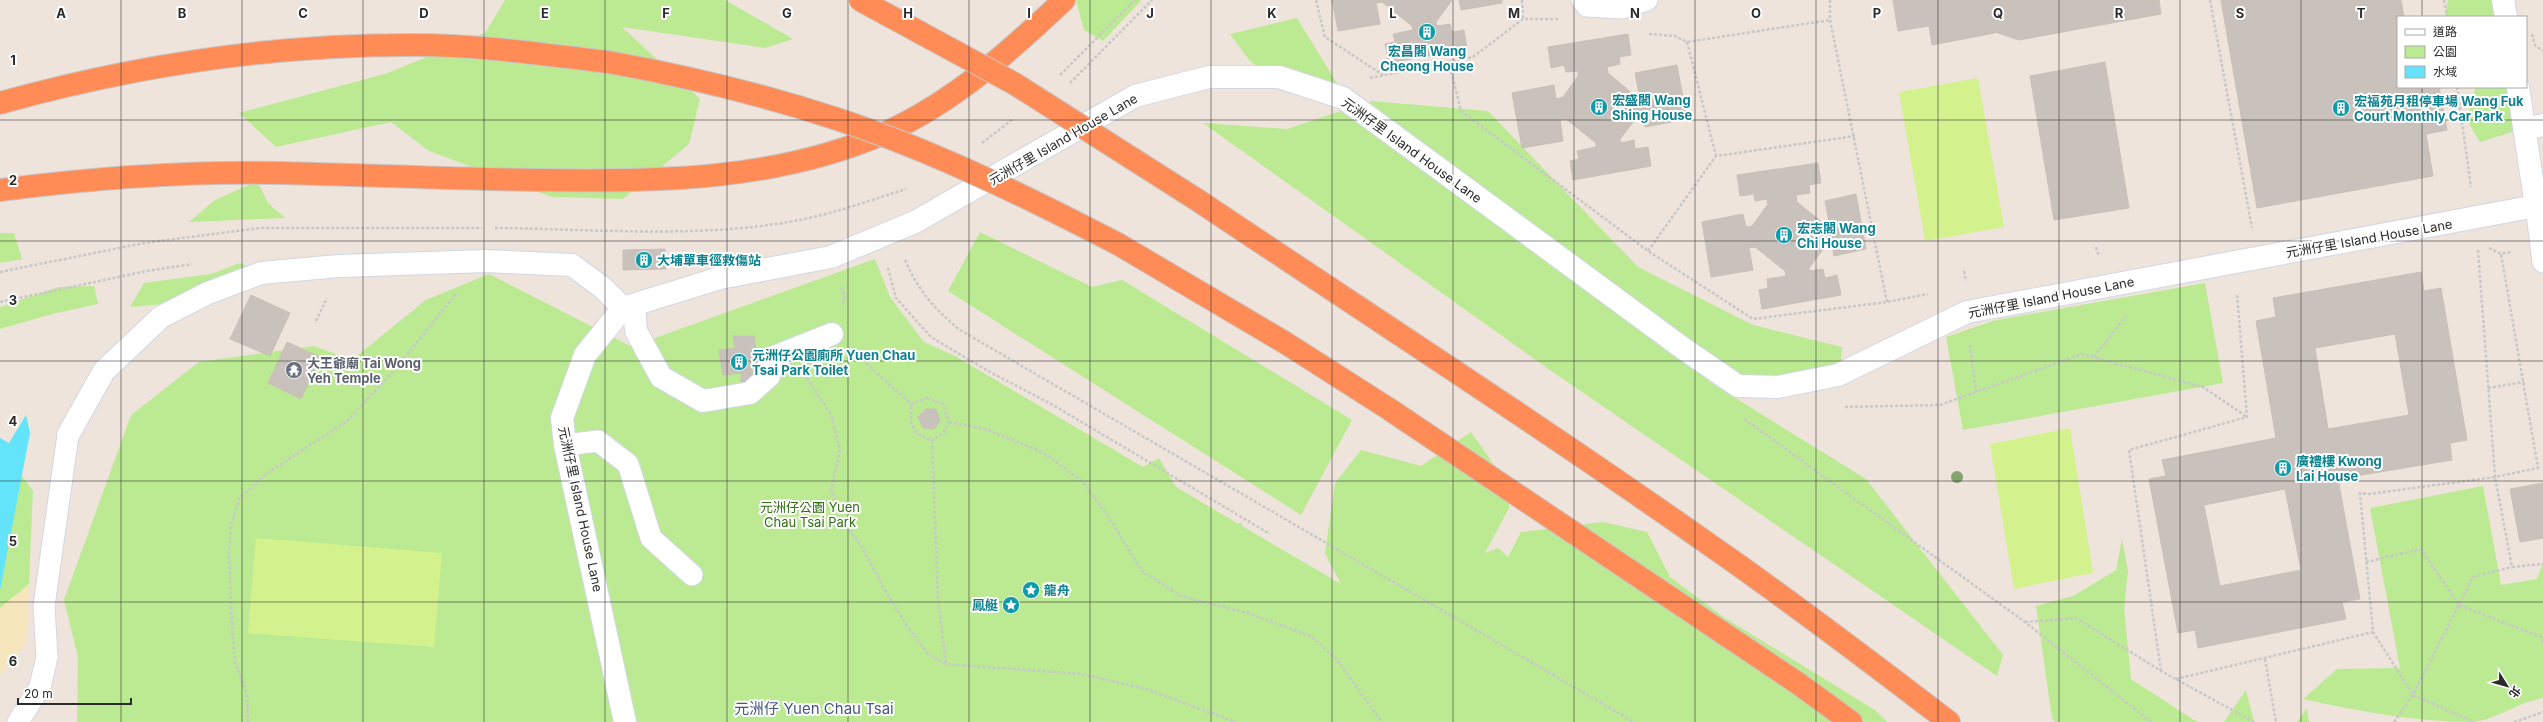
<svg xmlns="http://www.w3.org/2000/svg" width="2543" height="722" font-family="Inter,'Noto Sans TC',sans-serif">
  <rect width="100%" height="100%" fill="#eee4db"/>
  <path fill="#bbea93" d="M 505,0 L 725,0 L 793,39 L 765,48 L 622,27 L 700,99 L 689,144 L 623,199 L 552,197 L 429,151 L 391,122 L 276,147 L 239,113 L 385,74 L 485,33 Z
    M 1076,0 L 1140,0 L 1141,1 L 1103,41 L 1084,30 Z
    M 2448,0 L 2494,0 L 2497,17 L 2445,17 Z
    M 1297,18 L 1338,85 L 1296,93 L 1250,61 L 1230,34 Z
    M 2474,87 L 2508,87 L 2515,131 L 2480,142 L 2467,120 L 2475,90 Z
    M 1371,101 L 1488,111 L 1638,267 L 1753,325 L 1842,347 L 1840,374 L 1708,381 L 1866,479 L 2003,655 L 1997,676 L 1547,368 L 1203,123 L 1287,129 Z
    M 257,181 L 268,203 L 285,218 L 189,222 L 215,200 Z
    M 980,232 L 1092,287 L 1122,280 L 1352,420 L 1301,515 L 948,291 Z
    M 0,233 L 14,233 L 22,259 L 0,263 Z
    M 875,259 L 890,297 L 924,342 L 955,356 L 1143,467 L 1159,458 L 1176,487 L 1237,523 L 1242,523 L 1242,526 L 1341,584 L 1325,554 L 1335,483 L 1361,450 L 1421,466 L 1471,432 L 1506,482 L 1509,508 L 1485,553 L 1498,548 L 1508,557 L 1521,532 L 1603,522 L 1647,532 L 1670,577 L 1725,618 L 1875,710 L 1887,722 L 77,722 L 78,657 L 64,600 L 131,415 L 199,362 L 314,346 L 352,360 L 426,300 L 489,274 L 638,350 L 655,338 Z
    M 240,263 L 252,269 L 175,303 L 130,307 L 144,283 L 211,274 Z
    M 2205,283 L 2223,383 L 1963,430 L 1946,337 L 1996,320 Z
    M 94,286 L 98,304 L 52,314 L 0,329 L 0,307 L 59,287 Z
    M 5,453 L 33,491 L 29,584 L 0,608 L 0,456 Z
    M 2483,486 L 2501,585 L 2537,579 L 2543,563 L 2543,698 C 2519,702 2497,719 2472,722 C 2415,722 2358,711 2303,699 L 2337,669 L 2400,668 L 2370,508 Z
    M 2122,539 L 2128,571 L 2124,608 L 2131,679 L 2197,722 L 2055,722 L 2052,718 L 2036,606 L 2073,596 L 2116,570 Z
    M 2246,690 L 2254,722 L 2224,722 Z
    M 2307,708 L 2309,722 L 2297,722 Z"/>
  <path fill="#f6e6bb" d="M 29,584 L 26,643 L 0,675 L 0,608 Z"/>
  <path fill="#d3f28d" d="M 1978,78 L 2004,227 L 1925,241 L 1899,92 Z
    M 2070,428 L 2093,573 L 2014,589 L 1990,444 Z
    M 256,538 L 442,553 L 434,647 L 248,633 Z"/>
  <path fill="#64e4fa" d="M 26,415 L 30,433 L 0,590 L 0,438 L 9,443 Z"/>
  <path fill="#c9c1bb" stroke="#cac0b5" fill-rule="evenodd" d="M 1332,0 L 1452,0 L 1436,22 L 1437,26 L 1450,24 L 1452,32 L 1464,30 L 1467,49 L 1389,63 L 1385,44 L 1395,42 L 1393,34 L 1413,30 L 1412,26 L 1382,2 L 1376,3 L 1380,24 L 1338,31 Z
    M 1459,0 L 1502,0 L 1502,3 L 1461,10 Z
    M 1893,0 L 2010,0 L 2015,29 L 1932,45 L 1929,26 L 1898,31 Z
    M 2010,0 L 2159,0 L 2161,14 L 2019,40 L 1998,33 L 2015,29 Z
    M 2221,0 L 2401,0 L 2404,17 L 2398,17 L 2398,87 L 2439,87 L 2447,130 L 2426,134 L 2433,176 L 2257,208 Z
    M 1628,34 L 1631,55 L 1619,57 L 1620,64 L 1607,67 L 1608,73 L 1634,95 L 1639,94 L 1635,73 L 1677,65 L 1687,119 L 1645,127 L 1643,115 L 1638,116 L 1620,139 L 1621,143 L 1634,140 L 1635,149 L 1648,147 L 1651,166 L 1573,180 L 1570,161 L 1579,159 L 1577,151 L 1596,147 L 1596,143 L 1566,119 L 1560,120 L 1563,141 L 1522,148 L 1512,93 L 1554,85 L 1556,99 L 1563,97 L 1578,76 L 1578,71 L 1566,72 L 1564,65 L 1551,68 L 1548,47 Z
    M 2105,62 L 2129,208 L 2054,220 L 2030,76 Z
    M 1818,163 L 1821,183 L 1809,185 L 1810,193 L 1796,195 L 1797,202 L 1823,223 L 1829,222 L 1825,201 L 1856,194 L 1866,249 L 1834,256 L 1832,243 L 1827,244 L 1809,268 L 1810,271 L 1823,269 L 1825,278 L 1837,275 L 1841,295 L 1762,309 L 1759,290 L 1768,288 L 1767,279 L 1786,276 L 1785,271 L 1755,247 L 1749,248 L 1753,270 L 1711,277 L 1702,222 L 1743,214 L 1746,227 L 1752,226 L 1768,204 L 1767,199 L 1755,201 L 1754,194 L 1740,196 L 1737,175 Z
    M 665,249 L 666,269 L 623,270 L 623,250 Z
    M 2421,272 L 2424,291 L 2441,288 L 2467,440 L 2450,443 L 2452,460 L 2338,479 L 2360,599 L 2342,602 L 2346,619 L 2198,648 L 2195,630 L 2178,633 L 2149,479 L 2166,476 L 2162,460 L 2276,438 L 2256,321 L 2276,317 L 2273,298 ZM 2395,334 L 2409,415 L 2328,429 L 2315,348 ZM 2285,489 L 2301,570 L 2220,586 L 2204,505 Z
    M 251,295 L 290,313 L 270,356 L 230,339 Z
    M 733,336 L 754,336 L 760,379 L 741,383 L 741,373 L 723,375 L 719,350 L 735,348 Z
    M 287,342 L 320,357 L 301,399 L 268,383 Z
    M 926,409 L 936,409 L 940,421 L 934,429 L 923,428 L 918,417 Z
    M 2543,483 L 2543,538 L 2520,542 L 2510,489 Z"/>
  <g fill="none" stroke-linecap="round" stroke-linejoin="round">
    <defs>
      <path id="lane" d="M 1582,0 L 1587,6 L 1622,8 L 1647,0
        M 2536,206 L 2543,262
        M 565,445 L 598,441 L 628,464 L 651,538 L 692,575
        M 18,722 L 40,687 L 47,657 L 44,606 L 68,435"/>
      <path id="street" d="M 2503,0 L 2506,17
        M 2525,129 L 2543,125
        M 634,305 L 636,331 L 661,377 L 703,401 L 750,393 L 769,376 L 769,359 L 832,334
        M 68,435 L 104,371 L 161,317 L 208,293 L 261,273 L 339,266 L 486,261 L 572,265 L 603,288 L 623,308
        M 625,722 L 565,445 L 562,418 L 585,355 L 623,308 L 720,278 L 831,257 L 915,222 L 1135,96 L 1209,77 L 1279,77 L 1343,98 L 1684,349 L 1738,386 L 1778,387 L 1838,375 L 1967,312 L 2536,206 L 2518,87"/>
      <path id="highway" d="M 0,103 C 136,65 277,44 418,45 C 481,45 545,55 608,62
        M 0,190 C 92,178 187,171 280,173 C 366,175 452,179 538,180 C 654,182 776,181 885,133 C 954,102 1010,51 1064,0
        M 1199,201 C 1372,317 1547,430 1717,550 C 1796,605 1872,663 1949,722
        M 1118,244 L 1284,342 L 1389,409 L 1799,684 L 1851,722"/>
    </defs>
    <use href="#lane" stroke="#d1d7e5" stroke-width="23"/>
    <use href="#street" stroke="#d1d7e5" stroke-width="24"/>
    <use href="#highway" stroke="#c8c8c8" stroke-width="24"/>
    <path stroke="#c8c8c8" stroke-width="2.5" stroke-dasharray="3 2" stroke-linecap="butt" d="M 1316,0 L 1325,37 L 1383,75
      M 1522,0 L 1523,19
      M 1830,0 L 1830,20 L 1887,302
      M 2210,0 L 2252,228
      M 2444,0 L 2447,17
      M 1649,34 L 1675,36 L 1687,42 L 1830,20
      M 2532,34 L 2535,45 L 2543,51
      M 1687,42 L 1716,156
      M 1449,62 L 1461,111 L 1648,251 L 1753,319 L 1887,302 L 1928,294
      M 1060,75 L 1135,0
      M 1370,78 L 1473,57 L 1523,19 L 1558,19
      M 1070,83 L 1152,0
      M 2457,87 L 2471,187
      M 982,143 L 1013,119
      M 495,228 C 594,229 702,239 799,220 C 836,213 871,200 906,189
      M 2096,247 L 2099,256
      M 2489,248 L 2501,254 L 2511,252
      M 2478,250 L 2495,477 L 2538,468 L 2501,254
      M 1648,251 L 1716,156 L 1855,136
      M 905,260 C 918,290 935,310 960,330 L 1634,722
      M 888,268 L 896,298 L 931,337 L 988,371 L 1053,405 L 1270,534
      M 1964,271 L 1966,281
      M 0,272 L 144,243 L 260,228 L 482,228
      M 841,287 L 845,296 L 842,305
      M 0,302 L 147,271 L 192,264
      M 316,321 L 327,298
      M 1970,345 L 1976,392
      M 855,353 L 911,404
      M 2094,357 L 2126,316
      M 807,378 L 831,415 L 840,450 L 831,490 L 843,522 L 862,547 L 883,587 L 907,626 L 928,654 L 946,664 L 1081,674 L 1146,689 L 1236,722
      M 2488,388 L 2524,382
      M 927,398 L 943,404 L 949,422 L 944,432 L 932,441 L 916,433 L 911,422 L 911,404 Z
      M 1845,407 L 1940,405 L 2082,354 L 2203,387 L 2247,417
      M 1744,419 L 2025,622 L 2151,722
      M 949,422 L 986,429 L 1042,452 L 1083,482 L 1110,519 L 1142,571 L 1181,596 L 1247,613 L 1311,636 L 1337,660 L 1382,722
      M 932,441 L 938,600 L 946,664
      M 2366,562 L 2421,549 L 2459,605 L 2541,637 L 2543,643
      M 2025,622 L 2076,618 L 2161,671 L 2254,722
      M 2373,632 L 2413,695 L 2474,722
      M 2265,659 L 2276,722
      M 2161,671 L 2129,450 L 2247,417 L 2237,294
      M 2176,679 L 2373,632 L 2360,493 L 2369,494 L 2495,477 L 2512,567 L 2543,564
      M 248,722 L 247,694 L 235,662 L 232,627 L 229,553 L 231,526 L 239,499 L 267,473 L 346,422 L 392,373 L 456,294
      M 2394,722 L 2413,695 L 2473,577 L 2512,567
      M 2514,722 L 2543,712"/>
    <use href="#lane" stroke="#fff" stroke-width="21"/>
    <use href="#street" stroke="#fff" stroke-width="22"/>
    <use href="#highway" stroke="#ff8b56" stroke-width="22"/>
    <defs>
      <path id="highway-bridge" d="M 860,0 L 1015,84 L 1199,201
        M 608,62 C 686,76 761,94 837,119 C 934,151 1027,197 1118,244"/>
    </defs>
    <use href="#highway-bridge" stroke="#c8c8c8" stroke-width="24" stroke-linecap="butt"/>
    <use href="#highway-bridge" stroke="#ff8b56" stroke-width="22"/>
  </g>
  <circle fill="#86a46d" cx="1957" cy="477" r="6"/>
  <path fill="none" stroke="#2b2b2b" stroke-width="1" stroke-opacity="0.55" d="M 121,0 L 121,722M 242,0 L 242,722M 363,0 L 363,722M 484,0 L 484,722M 605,0 L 605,722M 727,0 L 727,722M 848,0 L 848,722M 969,0 L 969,722M 1090,0 L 1090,722M 1211,0 L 1211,722M 1332,0 L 1332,722M 1453,0 L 1453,722M 1574,0 L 1574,722M 1695,0 L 1695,722M 1816,0 L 1816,722M 1938,0 L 1938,722M 2059,0 L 2059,722M 2180,0 L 2180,722M 2301,0 L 2301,722M 2422,0 L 2422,17M 2422,87 L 2422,722M 0,120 L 2543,120M 0,241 L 2543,241M 0,361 L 2543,361M 0,481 L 2543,481M 0,602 L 2543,602"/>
  <defs>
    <symbol id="building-disc" viewBox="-11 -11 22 22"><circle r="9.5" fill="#0f9aa8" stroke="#fff"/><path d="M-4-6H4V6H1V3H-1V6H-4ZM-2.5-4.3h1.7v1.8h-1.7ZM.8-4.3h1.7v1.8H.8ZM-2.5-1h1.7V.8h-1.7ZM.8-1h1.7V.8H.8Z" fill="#fff"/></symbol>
    <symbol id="temple-disc" viewBox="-11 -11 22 22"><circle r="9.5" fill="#6b7280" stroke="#fff"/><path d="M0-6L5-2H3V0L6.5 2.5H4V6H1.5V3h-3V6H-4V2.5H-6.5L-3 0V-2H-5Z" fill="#fff"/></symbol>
    <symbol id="sight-disc" viewBox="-11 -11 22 22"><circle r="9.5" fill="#0f9aa8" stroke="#fff"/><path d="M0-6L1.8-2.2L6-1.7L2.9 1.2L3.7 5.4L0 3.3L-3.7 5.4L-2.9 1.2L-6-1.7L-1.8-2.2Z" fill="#fff"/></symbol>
  </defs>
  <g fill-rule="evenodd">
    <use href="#building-disc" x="1417" y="22" width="20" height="20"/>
    <use href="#building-disc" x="1589" y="97" width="20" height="20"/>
    <use href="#building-disc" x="2331" y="98" width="20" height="20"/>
    <use href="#building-disc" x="1774" y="225" width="20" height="20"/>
    <use href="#building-disc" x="634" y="250" width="20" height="20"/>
    <use href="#building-disc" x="729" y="352" width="20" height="20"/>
    <use href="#temple-disc" x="284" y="360" width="20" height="20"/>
    <use href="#building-disc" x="2273" y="458" width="20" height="20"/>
    <use href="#sight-disc" x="1021" y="580" width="20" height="20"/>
    <use href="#sight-disc" x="1001" y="595" width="20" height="20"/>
  </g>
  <g text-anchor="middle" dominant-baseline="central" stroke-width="4" stroke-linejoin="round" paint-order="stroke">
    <g font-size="13" font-weight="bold" fill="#0d838f" stroke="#fff" text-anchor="start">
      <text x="1427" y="51" text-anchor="middle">宏昌閣 Wang<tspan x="1427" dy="15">Cheong House</tspan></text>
      <text x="1612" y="100">宏盛閣 Wang<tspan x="1612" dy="15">Shing House</tspan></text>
      <text x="2354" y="101">宏福苑月租停車場 Wang Fuk<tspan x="2354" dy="15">Court Monthly Car Park</tspan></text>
      <text x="1797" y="228">宏志閣 Wang<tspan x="1797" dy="15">Chi House</tspan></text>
      <text x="657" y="260">大埔單車徑救傷站</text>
      <text x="752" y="355">元洲仔公園廁所 Yuen Chau<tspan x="752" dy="15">Tsai Park Toilet</tspan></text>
      <text x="2296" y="461">廣禮樓 Kwong<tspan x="2296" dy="15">Lai House</tspan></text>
      <text x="1044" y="590">龍舟</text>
      <text x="998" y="605" text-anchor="end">鳳艇</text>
    </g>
    <g font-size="13" fill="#2b2b2b" stroke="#fff">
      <text transform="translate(1063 139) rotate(-30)">元洲仔里 Island House Lane</text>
      <text transform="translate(1412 150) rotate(36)">元洲仔里 Island House Lane</text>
      <text transform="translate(2369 238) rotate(-10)">元洲仔里 Island House Lane</text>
      <text transform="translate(2051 297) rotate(-11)">元洲仔里 Island House Lane</text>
      <text transform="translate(581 509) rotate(78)">元洲仔里 Island House Lane</text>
    </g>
    <g font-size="13" font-weight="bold" fill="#5b616d" stroke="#fff" text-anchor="start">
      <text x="307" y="363">大王爺廟 Tai Wong<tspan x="307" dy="15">Yeh Temple</tspan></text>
    </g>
    <g font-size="13" fill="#317013" stroke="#fff">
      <text x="810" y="507">元洲仔公園 Yuen<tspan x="810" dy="15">Chau Tsai Park</tspan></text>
    </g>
    <g font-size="15" fill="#465780" stroke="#fff">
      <text x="814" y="708">元洲仔 Yuen Chau Tsai</text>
    </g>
  </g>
  <g font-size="13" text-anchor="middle" font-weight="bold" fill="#2b2b2b" stroke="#fff" stroke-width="4" stroke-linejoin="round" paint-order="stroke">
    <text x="61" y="18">A</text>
    <text x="182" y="18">B</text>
    <text x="303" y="18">C</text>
    <text x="424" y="18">D</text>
    <text x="545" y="18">E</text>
    <text x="666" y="18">F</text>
    <text x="787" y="18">G</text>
    <text x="908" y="18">H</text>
    <text x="1029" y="18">I</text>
    <text x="1150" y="18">J</text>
    <text x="1272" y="18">K</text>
    <text x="1393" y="18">L</text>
    <text x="1514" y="18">M</text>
    <text x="1635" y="18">N</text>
    <text x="1756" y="18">O</text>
    <text x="1877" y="18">P</text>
    <text x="1998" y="18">Q</text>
    <text x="2119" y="18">R</text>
    <text x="2240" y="18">S</text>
    <text x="2361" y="18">T</text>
    <text x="13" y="65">1</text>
    <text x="13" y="185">2</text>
    <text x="13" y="305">3</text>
    <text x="13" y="426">4</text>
    <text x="13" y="546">5</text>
    <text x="13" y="666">6</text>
  </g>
  <rect x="2397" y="16" width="130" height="72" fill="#ffffff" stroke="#aaaaaa"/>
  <rect x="2405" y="29" width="20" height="6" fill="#ffffff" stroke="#aaaaaa"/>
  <text x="2433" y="36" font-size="12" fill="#2b2b2b">道路</text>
  <rect x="2405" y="46" width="20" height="12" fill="#bbea93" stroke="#aaaaaa"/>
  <text x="2433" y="56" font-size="12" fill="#2b2b2b">公園</text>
  <rect x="2405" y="66" width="20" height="12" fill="#64e4fa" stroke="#aaaaaa"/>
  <text x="2433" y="76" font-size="12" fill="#2b2b2b">水域</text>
  <g transform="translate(2507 686) rotate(127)" stroke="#ffffff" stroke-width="3" paint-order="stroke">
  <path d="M0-3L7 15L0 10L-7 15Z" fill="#2b2b2b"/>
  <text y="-6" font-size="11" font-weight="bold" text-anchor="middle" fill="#2b2b2b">北</text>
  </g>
  <path d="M18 698v6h113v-6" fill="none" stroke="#2b2b2b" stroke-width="2"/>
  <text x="24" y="698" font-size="12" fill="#2b2b2b" stroke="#ffffff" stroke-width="3" paint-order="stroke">20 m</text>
</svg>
